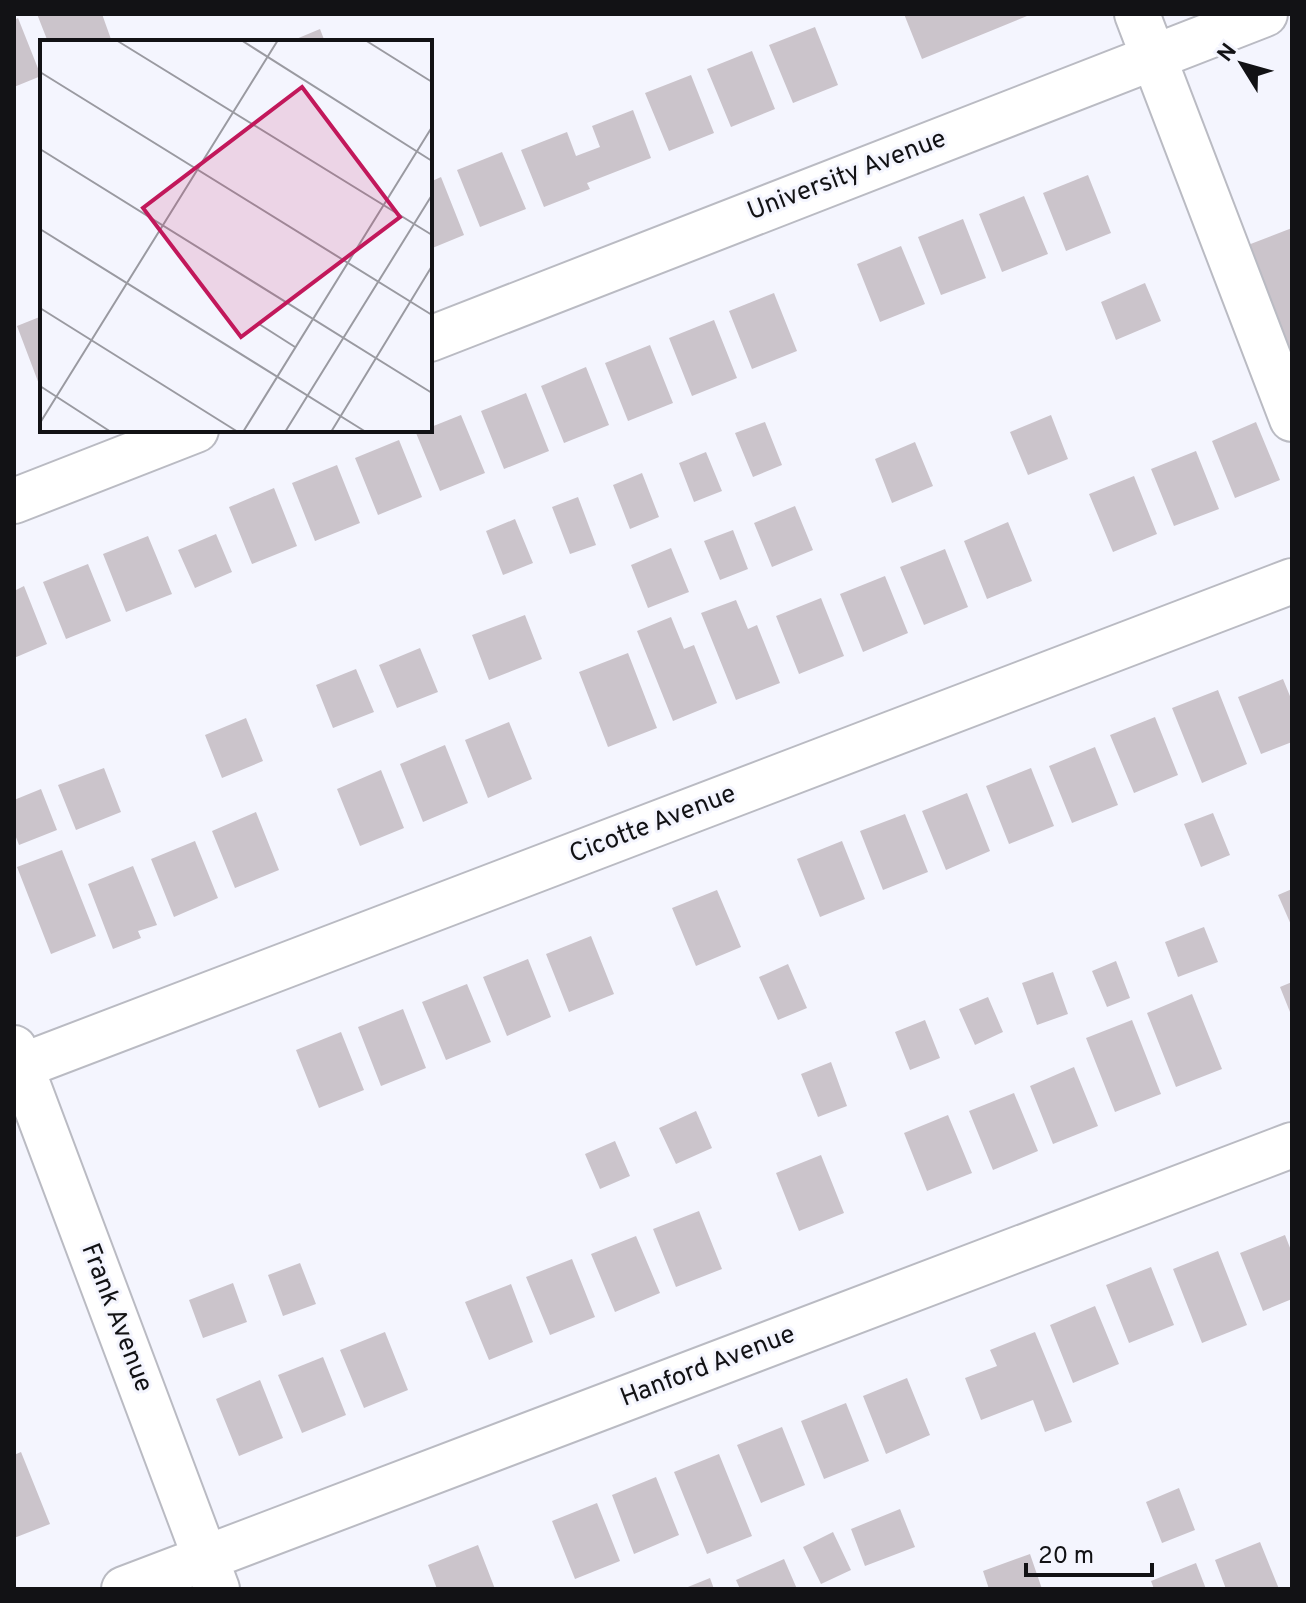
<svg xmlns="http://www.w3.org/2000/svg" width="1306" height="1603" font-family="Overpass,sans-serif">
  <rect width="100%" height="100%" fill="#f4f5fe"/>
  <path fill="#cbc4cb" d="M 37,14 L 102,14 L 112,42 L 48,42 Z
    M 904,14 L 1026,14 L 1027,16 L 922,59 Z
    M 18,18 L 41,76 L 14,87 L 14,20 Z
    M 815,27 L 838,85 L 793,103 L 769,45 Z
    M 320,29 L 325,42 L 289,42 Z
    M 752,51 L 775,109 L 731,127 L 707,69 Z
    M 691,75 L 714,133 L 669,151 L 645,93 Z
    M 633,110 L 651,158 L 587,183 L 590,189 L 544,207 L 521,150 L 567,132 L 576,156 L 600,147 L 592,126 Z
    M 502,152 L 526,209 L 480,227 L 457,170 Z
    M 1088,175 L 1111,233 L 1066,251 L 1043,193 Z
    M 441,177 L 464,235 L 430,249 L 430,182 Z
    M 1024,196 L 1048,254 L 1002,272 L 979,214 Z
    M 963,219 L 986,278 L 941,295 L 918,237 Z
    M 1292,228 L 1292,359 L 1248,245 Z
    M 901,246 L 925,304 L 880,322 L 857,264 Z
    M 1145,283 L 1161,321 L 1116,340 L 1101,302 Z
    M 774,293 L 797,351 L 752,369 L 729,311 Z
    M 42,316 L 42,392 L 17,326 Z
    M 714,320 L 737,378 L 692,396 L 669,338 Z
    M 650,345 L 673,403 L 628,421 L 605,363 Z
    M 586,367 L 609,425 L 564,443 L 541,386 Z
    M 526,393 L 549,451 L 504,469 L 481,411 Z
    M 461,415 L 485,473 L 440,491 L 416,433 Z
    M 1051,415 L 1068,459 L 1028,475 L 1010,432 Z
    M 765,422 L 782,465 L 753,477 L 735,433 Z
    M 1256,422 L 1280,480 L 1235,498 L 1212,441 Z
    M 399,440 L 422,497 L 378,515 L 355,458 Z
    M 915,442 L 933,486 L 892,503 L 875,459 Z
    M 1196,451 L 1219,509 L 1174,526 L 1151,469 Z
    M 706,452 L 722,491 L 694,502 L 679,463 Z
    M 337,465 L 360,523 L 315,541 L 292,483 Z
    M 642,473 L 659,517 L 630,529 L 613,485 Z
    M 1134,476 L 1157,534 L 1113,552 L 1089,494 Z
    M 274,488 L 297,546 L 252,564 L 229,507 Z
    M 578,497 L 596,545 L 570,554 L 552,507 Z
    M 795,506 L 813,550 L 772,567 L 754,523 Z
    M 515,519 L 533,563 L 503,575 L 486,531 Z
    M 1008,522 L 1032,581 L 987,599 L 964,541 Z
    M 733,530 L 748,569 L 720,580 L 704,541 Z
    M 216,534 L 232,572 L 195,588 L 178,550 Z
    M 148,536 L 172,594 L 126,612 L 103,554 Z
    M 671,548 L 689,592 L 648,608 L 631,565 Z
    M 945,549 L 968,607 L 924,625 L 900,567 Z
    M 88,564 L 111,621 L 66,639 L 43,582 Z
    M 885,576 L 908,633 L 863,652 L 840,594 Z
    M 24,586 L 47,644 L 14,658 L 14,591 Z
    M 821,598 L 844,656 L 799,674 L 776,616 Z
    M 736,600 L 748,629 L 757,625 L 780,683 L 736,700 L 701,613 Z
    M 525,615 L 542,659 L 489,680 L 472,635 Z
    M 671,617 L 684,649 L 694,645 L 717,703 L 673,721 L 637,631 Z
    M 420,648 L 438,692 L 397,708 L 379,665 Z
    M 628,653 L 657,728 L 608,747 L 579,672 Z
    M 356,669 L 374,712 L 333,728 L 316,685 Z
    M 1283,679 L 1292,701 L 1292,742 L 1261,754 L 1238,697 Z
    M 1218,690 L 1247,764 L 1202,783 L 1172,708 Z
    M 1155,717 L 1178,775 L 1134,793 L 1110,735 Z
    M 246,718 L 263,761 L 222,778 L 205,735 Z
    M 509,722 L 532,779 L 488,798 L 465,740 Z
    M 445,745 L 468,803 L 423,822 L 400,764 Z
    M 1095,747 L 1118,805 L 1072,823 L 1049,766 Z
    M 104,768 L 121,812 L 76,830 L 58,785 Z
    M 1031,768 L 1054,826 L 1009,844 L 986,786 Z
    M 381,770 L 404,828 L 360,846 L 337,789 Z
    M 41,789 L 57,830 L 19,845 L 14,832 L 14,800 Z
    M 967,793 L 990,851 L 946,870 L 922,811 Z
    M 256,812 L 279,870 L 235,888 L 212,831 Z
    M 1213,813 L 1230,855 L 1201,867 L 1184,824 Z
    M 905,814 L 928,872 L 883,890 L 860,831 Z
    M 195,841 L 218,898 L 174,917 L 151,859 Z
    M 842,841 L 865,899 L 820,917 L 797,859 Z
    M 62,850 L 96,936 L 51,954 L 17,867 Z
    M 133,866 L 157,925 L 138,931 L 141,938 L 113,949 L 88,884 Z
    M 1292,889 L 1292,927 L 1278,895 Z
    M 717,890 L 741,947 L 696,966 L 672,908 Z
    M 1204,927 L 1218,962 L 1178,977 L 1165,942 Z
    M 591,936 L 614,994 L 569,1012 L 546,954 Z
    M 528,959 L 551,1017 L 507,1036 L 483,977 Z
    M 1116,961 L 1130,998 L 1107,1007 L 1092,971 Z
    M 788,964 L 807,1008 L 778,1020 L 759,977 Z
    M 1053,972 L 1068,1014 L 1037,1025 L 1022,983 Z
    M 1292,982 L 1292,1017 L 1280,987 Z
    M 467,984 L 491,1042 L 446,1060 L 422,1002 Z
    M 1192,994 L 1222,1069 L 1176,1087 L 1147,1013 Z
    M 988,997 L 1003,1032 L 975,1045 L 959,1009 Z
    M 403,1009 L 426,1068 L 381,1086 L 358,1027 Z
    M 925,1020 L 940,1058 L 910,1070 L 895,1032 Z
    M 1132,1020 L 1161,1094 L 1115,1112 L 1086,1038 Z
    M 341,1032 L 364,1090 L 319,1108 L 296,1050 Z
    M 831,1062 L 847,1106 L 818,1117 L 801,1074 Z
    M 1074,1067 L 1098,1126 L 1053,1144 L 1030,1086 Z
    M 1014,1093 L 1038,1151 L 993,1170 L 969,1111 Z
    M 696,1111 L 712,1148 L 676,1164 L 659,1128 Z
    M 948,1115 L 972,1173 L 927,1191 L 904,1133 Z
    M 615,1141 L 630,1176 L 600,1189 L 585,1154 Z
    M 821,1155 L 844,1213 L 799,1231 L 776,1173 Z
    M 699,1211 L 722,1269 L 676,1287 L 653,1229 Z
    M 1285,1235 L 1292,1253 L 1292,1299 L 1263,1311 L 1240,1253 Z
    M 636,1236 L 660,1293 L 615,1312 L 591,1254 Z
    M 1218,1251 L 1247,1325 L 1202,1343 L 1173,1269 Z
    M 572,1259 L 595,1317 L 550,1335 L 526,1277 Z
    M 300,1263 L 316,1304 L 283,1316 L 268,1275 Z
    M 1151,1267 L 1174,1325 L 1129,1343 L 1106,1285 Z
    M 233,1283 L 247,1322 L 203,1338 L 189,1300 Z
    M 511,1284 L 533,1342 L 489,1360 L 465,1302 Z
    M 1095,1306 L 1119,1364 L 1073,1383 L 1050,1325 Z
    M 385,1332 L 408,1390 L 364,1408 L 340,1350 Z
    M 1035,1332 L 1072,1422 L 1045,1432 L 1033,1400 L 981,1420 L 965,1378 L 997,1366 L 990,1350 Z
    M 323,1357 L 346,1415 L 302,1433 L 278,1375 Z
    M 907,1378 L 930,1435 L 886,1454 L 863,1396 Z
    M 260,1380 L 283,1438 L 239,1456 L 216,1399 Z
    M 846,1403 L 869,1461 L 824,1479 L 801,1421 Z
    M 782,1427 L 805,1485 L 761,1503 L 737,1445 Z
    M 21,1452 L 50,1524 L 14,1538 L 14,1455 Z
    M 719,1454 L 752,1536 L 707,1554 L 674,1472 Z
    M 656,1477 L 679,1535 L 634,1554 L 612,1495 Z
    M 1179,1488 L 1195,1530 L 1162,1543 L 1146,1502 Z
    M 597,1503 L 620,1561 L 575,1579 L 552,1521 Z
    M 900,1509 L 915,1547 L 865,1566 L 851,1529 Z
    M 833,1532 L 851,1570 L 821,1584 L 803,1547 Z
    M 1260,1542 L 1279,1589 L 1226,1589 L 1215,1560 Z
    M 478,1545 L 495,1589 L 437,1589 L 428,1565 Z
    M 1030,1554 L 1042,1589 L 989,1589 L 983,1571 Z
    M 784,1559 L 797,1589 L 740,1589 L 736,1580 Z
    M 1196,1563 L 1206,1589 L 1154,1589 L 1151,1581 Z
    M 710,1578 L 714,1589 L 683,1589 Z"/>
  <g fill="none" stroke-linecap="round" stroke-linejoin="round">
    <defs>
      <path id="minor" d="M 1137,14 L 1292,419
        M 430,339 L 1265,14
        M 14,501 L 196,430
        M 14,1048 L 217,1589
        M 14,1069 L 1292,581
        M 124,1589 L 1292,1145"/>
    </defs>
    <use href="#minor" stroke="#babbc3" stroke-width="48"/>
    <use href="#minor" stroke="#fff" stroke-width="44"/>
  </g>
  <g text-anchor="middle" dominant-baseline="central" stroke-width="6" stroke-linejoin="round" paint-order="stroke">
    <g font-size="26" fill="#121215" stroke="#f4f5fe">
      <text transform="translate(847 176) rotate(-21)">University Avenue</text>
      <text transform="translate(653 825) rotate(-21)">Cicotte Avenue</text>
      <text transform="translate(116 1318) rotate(69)">Frank Avenue</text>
      <text transform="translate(708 1367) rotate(-21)">Hanford Avenue</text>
    </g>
  </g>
  <g transform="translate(40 40)">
    <rect width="392" height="392" fill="#f4f5fe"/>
    <path fill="none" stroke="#9a9aa1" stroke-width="2" d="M 76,0 L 392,195M 201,0 L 392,121M 325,0 L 392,42M 0,32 L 392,275M 0,109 L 392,353M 0,189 L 326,392M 0,268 L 198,392M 219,284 L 255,307M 0,346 L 71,392M 0,383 L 238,0M 203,392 L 392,87M 245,392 L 392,155M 291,392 L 392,226"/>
    <path fill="#c2185b" fill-opacity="0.15" stroke="#c2185b" stroke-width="4" d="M 262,47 L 360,177 L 201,297 L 103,168 Z"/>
    <rect width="392" height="392" fill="none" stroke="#121215" stroke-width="4"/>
  </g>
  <rect width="1306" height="1603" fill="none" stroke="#121215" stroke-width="32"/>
  <g transform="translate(1242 64) rotate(307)" stroke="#f4f5fe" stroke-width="6" paint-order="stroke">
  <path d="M0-6L14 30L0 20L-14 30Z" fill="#121215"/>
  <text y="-12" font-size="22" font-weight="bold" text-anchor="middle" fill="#121215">N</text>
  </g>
  <path d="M1026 1563v12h126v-12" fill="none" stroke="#121215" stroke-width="4"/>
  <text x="1038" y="1563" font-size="24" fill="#121215" stroke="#f4f5fe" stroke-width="6" paint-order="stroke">20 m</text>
</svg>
